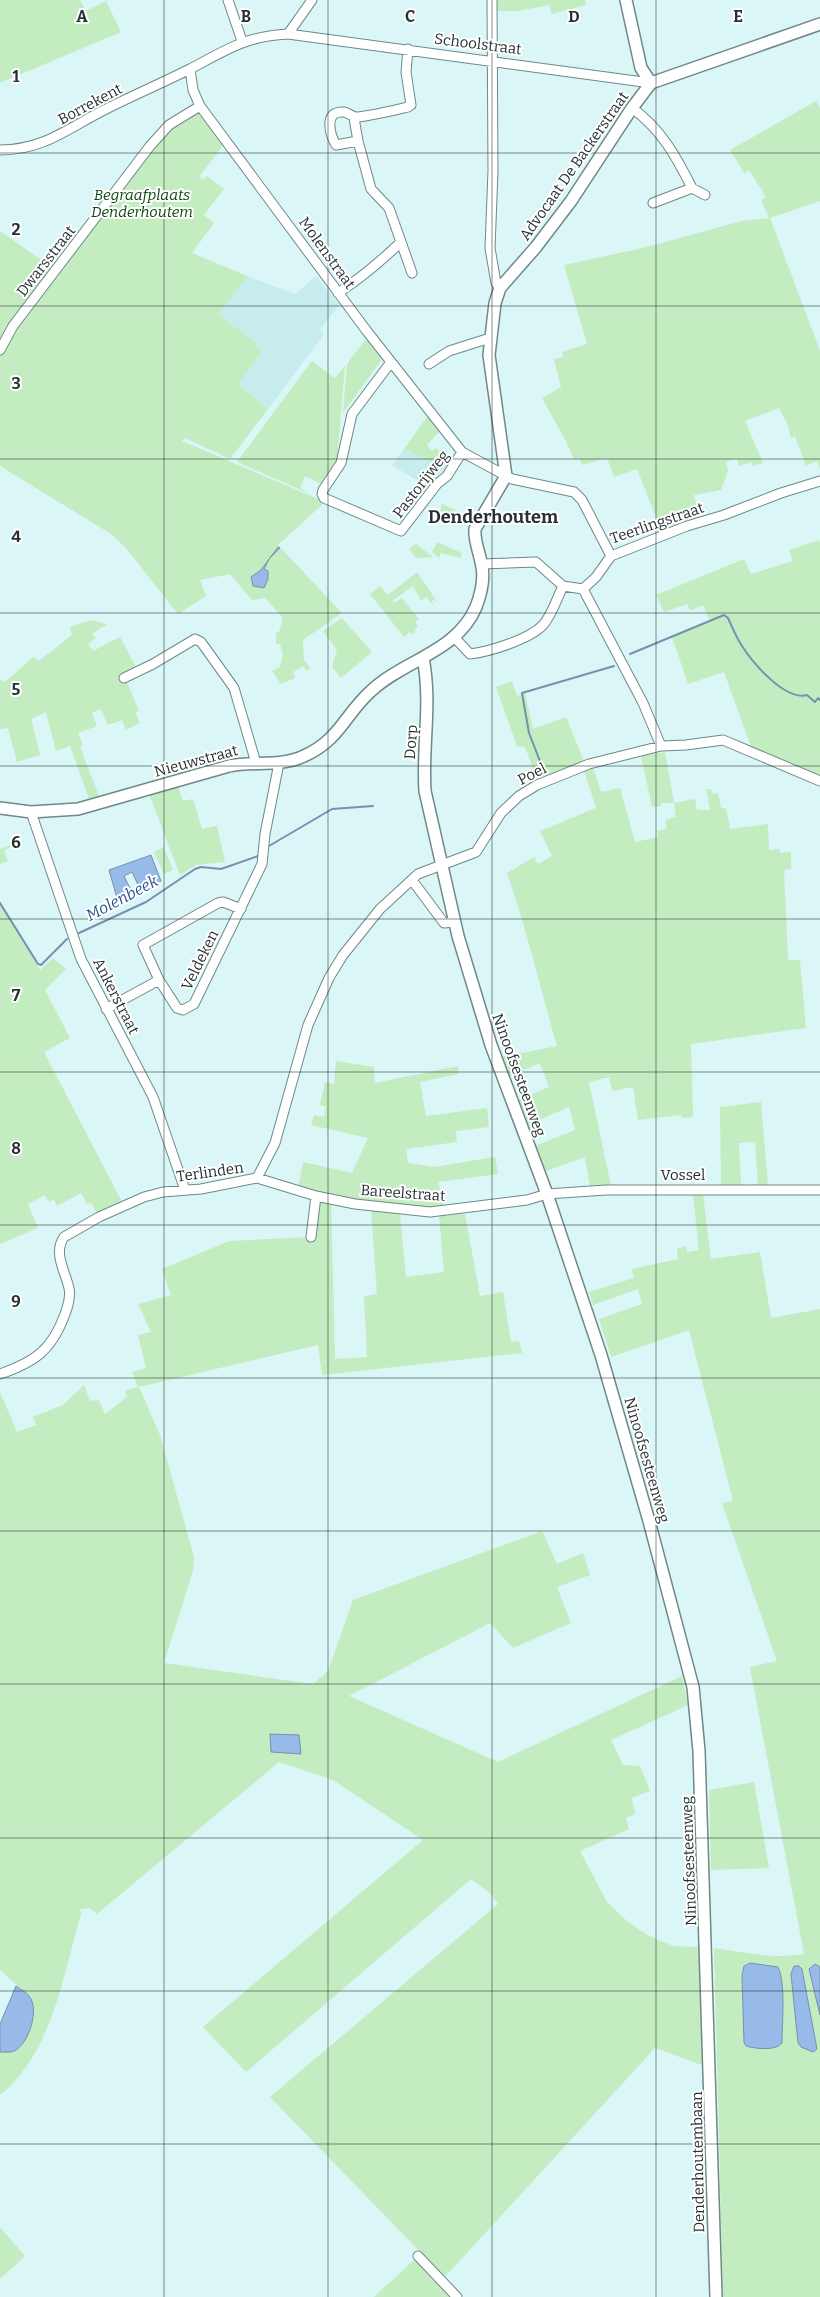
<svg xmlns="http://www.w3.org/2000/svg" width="820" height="2297" font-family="Bitter,serif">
  <rect width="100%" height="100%" fill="#daf6f7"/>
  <path fill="#c7ecee" d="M 247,276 L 295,294 L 316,276 L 339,305 L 320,330 L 324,334 L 268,409 L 238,384 L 255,343 L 219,315 Z
    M 404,449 L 439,466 L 448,456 L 452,460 L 444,473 L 441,471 L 429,488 L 392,465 Z"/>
  <path fill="#c3ecc1" d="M 0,0 L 80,0 L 86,11 L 106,1 L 121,32 L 0,83 Z
    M 495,0 L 585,0 L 586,5 L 552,14 L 549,5 L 518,11 L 494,11 Z
    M 816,101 L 820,108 L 820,201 L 770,218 L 820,351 L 820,469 L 817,461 L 806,466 L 795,436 L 791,438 L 787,423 L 779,408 L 745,421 L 763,463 L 752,466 L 751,462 L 739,466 L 737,458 L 726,462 L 728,471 L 721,490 L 694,495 L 700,518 L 662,532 L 637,469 L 614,477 L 607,458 L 582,465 L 579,458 L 574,460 L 566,441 L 542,398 L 561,387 L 554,359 L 563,357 L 562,352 L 587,344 L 564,265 L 643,248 L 742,221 L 769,218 L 761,200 L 766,197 L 749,170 L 744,173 L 730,150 Z
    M 198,110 L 225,143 L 199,177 L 203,180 L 207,176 L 224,189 L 204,215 L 214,223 L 192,253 L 247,276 L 219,315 L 256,343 L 254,345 L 262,351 L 238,384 L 268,409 L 230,459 L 185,438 L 182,441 L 325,502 L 278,545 L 342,613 L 303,640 L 304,660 L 310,668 L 307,671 L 303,666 L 293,672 L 295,678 L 281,684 L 272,671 L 280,667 L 283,654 L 280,644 L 276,644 L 276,633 L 279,632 L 283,618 L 265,598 L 252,600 L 230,574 L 200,580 L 206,596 L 178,614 L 126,548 L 111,534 L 0,466 L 0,231 L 53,268 L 15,319 L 21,324 L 171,126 Z
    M 366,339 L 382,359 L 343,413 L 347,364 Z
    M 312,361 L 335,378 L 345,365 L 337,462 L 321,484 L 305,476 L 300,488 L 312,495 L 237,462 Z
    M 428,416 L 440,431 L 427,445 L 432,451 L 436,448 L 439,451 L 442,448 L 448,456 L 439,466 L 404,449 Z
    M 442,504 L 455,510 L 453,519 L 440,512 Z
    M 819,540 L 820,543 L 820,777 L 751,747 L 724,672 L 688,684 L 672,637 L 710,621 L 703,605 L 690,611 L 687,604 L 664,612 L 656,595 L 744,559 L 751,574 L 793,561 L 789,550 Z
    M 437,542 L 462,553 L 461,558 L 441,553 L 439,558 L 432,552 Z
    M 416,544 L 433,557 L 416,558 L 409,549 Z
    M 417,572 L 438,603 L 434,599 L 432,601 L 434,606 L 426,597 L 421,601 L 413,586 L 392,601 L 394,603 L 402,598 L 419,619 L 415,622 L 418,627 L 414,630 L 415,632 L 412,634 L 410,632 L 404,637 L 370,594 L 380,586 L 388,595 Z
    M 342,618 L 372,652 L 341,678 L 332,667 L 337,650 L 323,631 Z
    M 91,620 L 107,624 L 92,634 L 96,638 L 88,644 L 93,651 L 120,637 L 137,669 L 124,675 L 139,711 L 135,712 L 140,723 L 126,730 L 122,720 L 108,725 L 101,709 L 92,713 L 97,726 L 78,733 L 83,745 L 80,747 L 99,796 L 89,799 L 70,746 L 56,751 L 46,712 L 31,719 L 40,755 L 17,762 L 8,728 L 0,729 L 0,679 L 5,682 L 33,657 L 39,661 L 72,635 L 70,627 Z
    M 512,681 L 517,696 L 525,693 L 533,729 L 566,717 L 584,761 L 537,779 L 525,747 L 517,746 L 496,687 Z
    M 665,752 L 674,803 L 695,799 L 697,810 L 710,810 L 706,789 L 711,789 L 713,794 L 718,793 L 721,808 L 726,808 L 730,829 L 768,824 L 769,850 L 780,849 L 780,853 L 791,852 L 791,869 L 784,870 L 788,960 L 800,960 L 806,1028 L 691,1044 L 693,1117 L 682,1118 L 681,1115 L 638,1120 L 633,1087 L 612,1091 L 609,1077 L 589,1082 L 611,1186 L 590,1187 L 585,1157 L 546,1171 L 535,1146 L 575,1130 L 569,1107 L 527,1125 L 518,1100 L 549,1087 L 540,1063 L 508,1077 L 501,1057 L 557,1046 C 540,988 527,930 507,873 L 534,857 L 538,864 L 552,856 L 540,831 L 596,808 L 584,770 L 593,767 L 601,792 L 620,788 L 635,842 L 658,837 L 657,831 L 667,828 L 665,820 L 676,817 L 674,803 L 661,803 L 661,806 L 652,807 L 641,756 Z
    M 178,786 L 183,801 L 193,799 L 202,829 L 217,826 L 225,862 L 196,865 L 180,875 L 149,794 Z
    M 27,840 L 4,850 L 8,861 L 0,864 L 0,849 Z
    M 164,847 L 173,870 L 164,874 L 154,852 Z
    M 0,902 L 40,970 L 53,958 L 66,969 L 45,990 L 70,1038 L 44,1052 L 122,1202 L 97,1213 L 91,1203 L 87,1204 L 81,1193 L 57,1206 L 54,1199 L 49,1202 L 45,1195 L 28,1204 L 38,1228 L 0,1244 Z
    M 336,1061 L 374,1067 L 375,1083 L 458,1066 L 459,1074 L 420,1082 L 426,1116 L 487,1108 L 489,1127 L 456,1131 L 457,1142 L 406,1149 L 408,1163 L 434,1167 L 495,1157 L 498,1174 L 438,1182 L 444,1208 C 394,1208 346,1199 298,1188 L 303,1162 L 352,1173 L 368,1138 L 311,1125 L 314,1115 L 324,1117 L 326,1107 L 320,1105 L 325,1082 L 334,1084 Z
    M 761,1102 L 768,1185 L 758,1185 L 755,1142 L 739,1143 L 741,1185 L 721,1185 L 720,1107 Z
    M 703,1194 L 711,1259 L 760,1252 L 771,1318 L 820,1309 L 820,2297 L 723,2297 L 714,1948 C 745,1953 774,1959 804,1954 L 750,1667 L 777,1661 L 722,1503 L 733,1501 L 689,1330 L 611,1357 L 599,1319 L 642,1304 L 638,1289 L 593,1305 L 589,1292 L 634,1278 L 632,1269 L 678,1259 L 677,1248 L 686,1246 L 687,1252 L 699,1250 L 693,1195 Z
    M 318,1200 L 331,1203 L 335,1359 L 367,1357 L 364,1296 L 377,1294 L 371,1209 L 400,1214 L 406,1277 L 444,1272 L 439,1216 L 465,1214 L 480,1296 L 503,1292 L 511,1342 L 519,1341 L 522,1353 L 322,1375 L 318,1345 L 139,1387 L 160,1435 L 194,1557 L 193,1571 L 164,1663 L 313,1684 L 328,1671 L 353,1600 L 542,1531 L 557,1564 L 583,1553 L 590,1575 L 557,1587 L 571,1623 L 513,1648 L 490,1623 L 349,1696 L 498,1762 L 682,1676 L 688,1705 L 611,1740 L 623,1765 L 640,1766 L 650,1791 L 632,1798 L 635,1814 L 626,1818 L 629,1829 L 580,1851 L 607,1902 L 628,1922 L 649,1936 L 673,1946 L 699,1947 L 702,2065 L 655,2048 L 443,2279 L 429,2261 L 270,2097 L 498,1904 L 490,1893 L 471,1879 L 246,2072 L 203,2027 L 423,1840 L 333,1780 L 279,1762 L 97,1914 L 90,1908 L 80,1909 L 81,1914 C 63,1975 53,2052 0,2095 L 0,2052 L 11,2052 L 29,1996 L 0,1970 L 0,1392 L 17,1432 L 36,1425 L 33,1417 L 63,1405 L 84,1385 L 90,1401 L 99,1400 L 105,1414 L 127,1397 L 125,1391 L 138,1387 L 132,1372 L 146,1368 L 138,1335 L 151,1332 L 138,1304 L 171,1295 L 162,1269 L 229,1241 L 313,1237 Z
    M 754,1782 L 769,1868 L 711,1870 L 709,1790 Z
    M 0,2227 L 25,2256 L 0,2279 Z
    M 416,2258 L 453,2297 L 374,2297 Z"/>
  <path fill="#97bae8" stroke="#7591b1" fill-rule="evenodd" d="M 278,547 L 280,548 L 269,559 L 264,569 L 268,571 L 268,579 L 264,588 L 253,586 L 251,577 L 261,570 Z
    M 151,855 L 161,881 L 119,905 L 109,870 ZM 132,872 L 139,887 L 132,892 L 124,876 Z
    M 270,1734 L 299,1735 L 301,1754 L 271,1752 Z
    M 750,1963 L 778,1967 C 786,1984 782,2022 782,2043 C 776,2051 756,2049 746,2046 L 744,2042 L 742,1976 L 744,1966 Z
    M 815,1964 L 820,1967 L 820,2015 L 809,1969 Z
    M 794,1966 L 799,1966 L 802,1969 L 817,2049 L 813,2052 L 801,2047 L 798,2043 L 791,1974 Z
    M 16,1986 C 20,1989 26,1992 29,1996 C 40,2009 29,2042 16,2050 C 11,2053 5,2052 0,2052 L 0,2024 Z"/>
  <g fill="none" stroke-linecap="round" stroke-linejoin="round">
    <path stroke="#7591b1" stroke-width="2" d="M 630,654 L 724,615 L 728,618 C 732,627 736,637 742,646 C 753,663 785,701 807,695 L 815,702 L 818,698 L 820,700
      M 545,774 L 529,733 L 522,693 L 614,666
      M 269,846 L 332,809 L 373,806
      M 0,903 L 38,964 L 41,965 L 67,939
      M 79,933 L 146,902 L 195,869 L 201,867 L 221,869 L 258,856"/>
    <defs>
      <path id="street" d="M 228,0 L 242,41
        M 492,0 L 493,171 L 490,248 L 496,283 L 500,288
        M 288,34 L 312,0
        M 408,49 L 406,72 L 411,105 L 408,107 C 391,111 375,115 358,117 C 352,118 350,113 344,112 C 323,110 330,135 336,145 L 358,141 L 371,189 L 389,208 L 412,273
        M 632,108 C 661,129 676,156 692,188 L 653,203
        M 354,118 L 358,141
        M 0,150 C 44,150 68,128 106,109 C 134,95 162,83 190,69
        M 692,188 L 705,195
        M 338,293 C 361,278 381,261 401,242
        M 0,350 L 13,326 L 150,146 L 169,125 L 200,106
        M 391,362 L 352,414 L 341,463 L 323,490 L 322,494 L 324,498 L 401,531 L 437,484 L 447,476 L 462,452
        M 429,364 L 449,351 L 490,338
        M 611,556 L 582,500 L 574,492 L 512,479 L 462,452 L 366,330 L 200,106 L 193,90 L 190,69 C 226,50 246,36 288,34 L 651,83
        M 482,564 L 536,562 L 563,586 L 583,589 L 596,577 L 611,556 L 687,526 L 724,515 L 781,493 L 820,481
        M 583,589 L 643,703 L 661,746
        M 454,637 L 470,654 C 489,652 530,639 543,625 C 552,615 557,598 563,586
        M 124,678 L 153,664 L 195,639 L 201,642 L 234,688 L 256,763
        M 31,812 L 81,959 L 153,1097 L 185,1190
        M 412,880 L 444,923 L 455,922
        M 159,980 L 143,945 L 218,903 L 223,902 L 241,909
        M 106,1009 L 159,980 L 177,1008 L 183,1010 L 194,1004 L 262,864 L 265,834 L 279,763
        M 257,1178 L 316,1196 L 355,1204 L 430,1212 L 527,1200 L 547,1194 L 606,1190 L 820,1190
        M 311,1237 L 316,1196
        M 0,1374 C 35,1362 52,1350 65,1314 C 68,1306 71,1297 69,1288 C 65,1271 53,1253 64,1237 L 99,1217 L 144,1197 L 163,1192 L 201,1189 L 257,1178 L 275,1143 L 308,1025 L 329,978 L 343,955 L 380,909 L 418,874 L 476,852 L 501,813 L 519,796 L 537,785 L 589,764 L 661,746 L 686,745 L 723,740 L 820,781
        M 418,2256 L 457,2297"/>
      <path id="secondary" d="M 626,0 L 641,68 L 651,83
        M 423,658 C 432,703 422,746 425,791 L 458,936 L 491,1045 L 547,1194 L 601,1355 L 649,1521 L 693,1687 L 699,1751 L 716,2297
        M 0,808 L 31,812 L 78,809 L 229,766 C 253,761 281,767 304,756 C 340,740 345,714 371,691 C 404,660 457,652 476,607 C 481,594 485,576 481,562 C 479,551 474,541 475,529 L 506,476 L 489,355 L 495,303 L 500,288 L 536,247 L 571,201 L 632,108 L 651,83 L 820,24"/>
    </defs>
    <use href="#street" stroke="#6f8888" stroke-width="11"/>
    <use href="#secondary" stroke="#6f8888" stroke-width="14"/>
    <use href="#street" stroke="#fff" stroke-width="9"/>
    <use href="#secondary" stroke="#fff" stroke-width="11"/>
  </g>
  <path fill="none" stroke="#273132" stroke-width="1" stroke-opacity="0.55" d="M 164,0 L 164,2297M 328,0 L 328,2297M 492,0 L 492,2297M 656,0 L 656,2297M 0,153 L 820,153M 0,306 L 820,306M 0,459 L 820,459M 0,613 L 820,613M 0,766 L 820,766M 0,919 L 820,919M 0,1072 L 820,1072M 0,1225 L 820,1225M 0,1378 L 820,1378M 0,1531 L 820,1531M 0,1684 L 820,1684M 0,1838 L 820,1838M 0,1991 L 820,1991M 0,2144 L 820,2144"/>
  <g text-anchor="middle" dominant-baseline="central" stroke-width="4" stroke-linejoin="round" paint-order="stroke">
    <g font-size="15" fill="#273132" stroke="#fff">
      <text transform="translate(478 44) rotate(7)">Schoolstraat</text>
      <text transform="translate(90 104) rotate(-28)">Borrekent</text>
      <text transform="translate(574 166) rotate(-55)">Advocaat De Backerstraat</text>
      <text transform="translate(327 253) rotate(54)">Molenstraat</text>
      <text transform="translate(46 261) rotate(-52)">Dwarsstraat</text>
      <text transform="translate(421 484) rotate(-52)">Pastorijweg</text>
      <text transform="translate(657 523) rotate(-19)">Teerlingstraat</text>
      <text transform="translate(411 742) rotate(-86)">Dorp</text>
      <text transform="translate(196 761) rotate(-15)">Nieuwstraat</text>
      <text transform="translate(532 774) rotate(-27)">Poel</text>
      <text transform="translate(200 960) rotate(-64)">Veldeken</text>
      <text transform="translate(116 996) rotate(63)">Ankerstraat</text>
      <text transform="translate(519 1075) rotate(70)">Ninoofsesteenweg</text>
      <text transform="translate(210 1172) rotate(-8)">Terlinden</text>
      <text x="683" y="1175">Vossel</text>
      <text transform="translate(403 1193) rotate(4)">Bareelstraat</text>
      <text transform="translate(647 1460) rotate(74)">Ninoofsesteenweg</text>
      <text transform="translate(689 1861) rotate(-92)">Ninoofsesteenweg</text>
      <text transform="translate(698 2162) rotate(-91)">Denderhoutembaan</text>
    </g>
    <g font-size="15" font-style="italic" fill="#0c480f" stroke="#fff">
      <text x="142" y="195">Begraafplaats<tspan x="142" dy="17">Denderhoutem</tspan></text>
    </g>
    <g font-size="16" font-style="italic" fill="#26558d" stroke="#fff">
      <text transform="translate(122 898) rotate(-28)">Molenbeek</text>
    </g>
    <g font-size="18" font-weight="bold" fill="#273132" stroke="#fff">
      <text x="493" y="517">Denderhoutem</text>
    </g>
  </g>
  <g font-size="16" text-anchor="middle" font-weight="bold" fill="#273132" stroke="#fff" stroke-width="4" stroke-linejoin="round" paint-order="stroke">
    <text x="82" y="22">A</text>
    <text x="246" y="22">B</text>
    <text x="410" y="22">C</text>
    <text x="574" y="22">D</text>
    <text x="738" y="22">E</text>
    <text x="16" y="82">1</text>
    <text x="16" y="235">2</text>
    <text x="16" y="389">3</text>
    <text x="16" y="542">4</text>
    <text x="16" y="695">5</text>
    <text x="16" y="848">6</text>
    <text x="16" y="1001">7</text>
    <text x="16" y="1154">8</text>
    <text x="16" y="1307">9</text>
  </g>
</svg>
